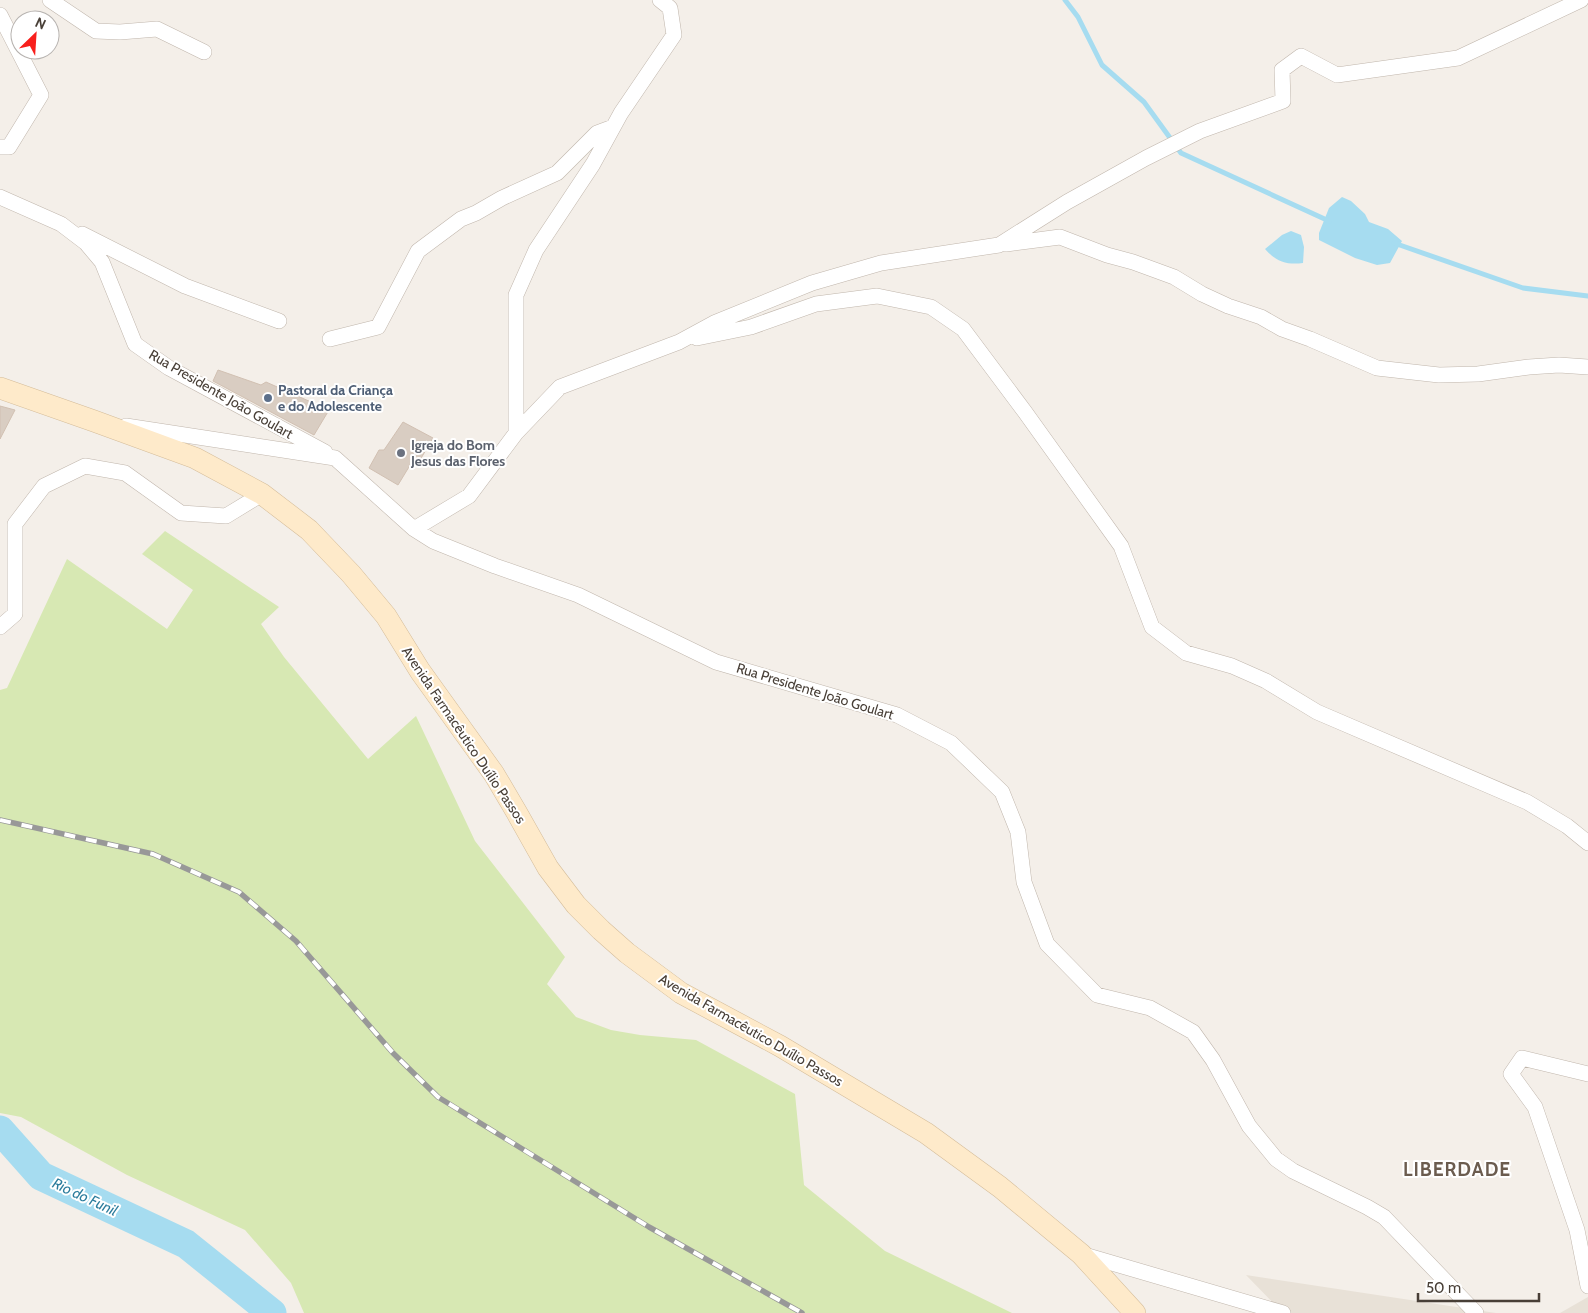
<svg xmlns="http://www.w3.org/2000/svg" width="1588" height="1313" font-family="Cabin,sans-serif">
  <rect width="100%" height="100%" fill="#f4efe9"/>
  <path fill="#e8e1d7" d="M 1246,1275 L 1496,1313 L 1283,1313 Z
    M 1588,1297 L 1588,1313 L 1560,1313 Z"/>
  <path fill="#d7e8b3" d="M 165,531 L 279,607 L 261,624 L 284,657 L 368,759 L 416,716 L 475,841 L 565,957 L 547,984 L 576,1017 L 611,1030 L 640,1035 L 696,1040 L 795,1094 L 804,1185 L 885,1251 L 1012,1313 L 304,1313 L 291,1283 L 245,1230 L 127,1175 L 21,1117 L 0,1113 L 0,690 L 7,688 L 67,559 L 167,629 L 193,590 L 142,554 Z"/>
  <path fill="#a6dcf0" d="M 1342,197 L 1351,201 L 1365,214 L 1369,222 L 1388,229 L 1402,241 L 1390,263 L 1377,265 L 1355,258 L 1319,240 L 1319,233 L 1329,208 Z
    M 1291,231 L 1301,235 L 1304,247 L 1303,263 C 1288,265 1276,262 1265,249 L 1282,235 Z"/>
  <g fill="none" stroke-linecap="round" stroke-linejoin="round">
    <path stroke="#a6dcf0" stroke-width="5" d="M 1065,0 L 1078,17 L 1102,65 L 1144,102 L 1181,153 L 1329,221
      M 1394,243 L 1523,288 L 1588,296"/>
    <path stroke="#a6dcf0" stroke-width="29" d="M 0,1130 L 41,1176 L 186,1244 L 272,1313"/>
  </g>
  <path fill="#d9cdc2" stroke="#d1c0b2" d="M 218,370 L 261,385 L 266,382 L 329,410 L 314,435 L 213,381 Z
    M 0,406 L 15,410 L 0,439 Z
    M 403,422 L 433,438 L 420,460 L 415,457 L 398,485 L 369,468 L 379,450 L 384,450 Z"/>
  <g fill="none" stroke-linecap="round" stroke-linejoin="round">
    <defs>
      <path id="street" d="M 50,0 L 96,31 L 120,32 L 157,29 L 204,52
        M 0,15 L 41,95 L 9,147 L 0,147
        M 0,197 L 61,224 L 86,243 L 102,262 L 135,344 L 169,368 L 325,452
        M 82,234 L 185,286 L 279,321
        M 1006,244 L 1060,237 L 1107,255 L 1133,262 L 1174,277 L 1202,294 L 1228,306 L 1261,317 L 1282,329 L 1310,339 L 1377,368 L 1439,375 L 1478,374 L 1529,367 L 1559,365 L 1588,367
        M 697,338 L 751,327 L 816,304 L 877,296 L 931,307 L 963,329 L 1025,412 L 1121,546 L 1152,627 L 1186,653 L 1232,666 L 1266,681 L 1317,712 L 1527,802 L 1567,826 L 1588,843
        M 330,339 L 378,327 L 418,251 L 461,219 L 476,213 L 502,198 L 557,173 L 597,133 L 613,127
        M 126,426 L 335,458 L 414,529 L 433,541 L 495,566 L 578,595 L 716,662 L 897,715 L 951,743 L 1002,792 L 1018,832 L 1024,882 L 1047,944 L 1097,995 L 1150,1008 L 1193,1032 L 1213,1060 L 1249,1126 L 1276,1159 L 1293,1171 L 1367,1207 L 1384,1217 L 1476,1313
        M 516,433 L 516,295 L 536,250 L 593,164 L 621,113 L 674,35 L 670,8 L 660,0
        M 414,529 L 469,496 L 516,433 L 560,387 L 679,342 L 714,323 L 812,283 L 881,263 L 999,245 L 1067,202 L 1146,158 L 1200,131 L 1283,101 L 1282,70 L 1301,56 L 1337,75 L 1458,58 L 1581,0
        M 0,627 L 15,614 L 15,524 L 44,486 L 85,466 L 125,473 L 181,513 L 226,516 L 262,494
        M 1588,1074 L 1522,1058 L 1511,1074 L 1535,1107 L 1577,1230 L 1588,1286
        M 1081,1254 L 1283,1313"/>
      <path id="secondary" d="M 0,388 L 94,421 L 195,458 L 262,494 L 309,530 L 351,574 L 386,616 L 420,671 L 494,774 L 517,813 L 548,868 L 576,905 L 601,930 L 627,953 L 681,993 L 780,1046 L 926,1133 L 1000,1187 L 1081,1254 L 1135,1313"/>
    </defs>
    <use href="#street" stroke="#c0b6ac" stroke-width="16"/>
    <use href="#secondary" stroke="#d4bc99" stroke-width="22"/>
    <use href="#street" stroke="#fff" stroke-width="15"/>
    <use href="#secondary" stroke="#feeaca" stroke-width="21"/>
    <defs>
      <path id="rail" d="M 0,820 L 153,854 L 239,892 L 296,941 L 393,1053 L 438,1097 L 649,1227 L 802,1313"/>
    </defs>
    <use href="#rail" stroke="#989898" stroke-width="5.5"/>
    <use href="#rail" stroke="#fff" stroke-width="4" stroke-dasharray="11" stroke-linecap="butt"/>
  </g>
  <circle fill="#5c6f8a" stroke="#fff" stroke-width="2" cx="268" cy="398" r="5"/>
  <circle fill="#6b7280" stroke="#fff" stroke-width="2" cx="401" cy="453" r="5"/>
  <g text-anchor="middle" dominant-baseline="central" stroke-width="4" stroke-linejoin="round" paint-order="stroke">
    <g font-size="14" font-weight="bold" fill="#4e5e75" stroke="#fff" text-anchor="start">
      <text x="278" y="390">Pastoral da Criança<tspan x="278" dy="16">e do Adolescente</tspan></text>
    </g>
    <g font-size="14" fill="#483f37" stroke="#fff">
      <text transform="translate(221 394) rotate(30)">Rua Presidente João Goulart</text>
      <text transform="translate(815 691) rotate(17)">Rua Presidente João Goulart</text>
      <text transform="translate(464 735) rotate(56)">Avenida Farmacêutico Duílio Passos</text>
      <text transform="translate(751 1030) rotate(30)">Avenida Farmacêutico Duílio Passos</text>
    </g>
    <g font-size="14" font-weight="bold" fill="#5b616d" stroke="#fff" text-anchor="start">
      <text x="411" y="445">Igreja do Bom<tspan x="411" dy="16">Jesus das Flores</tspan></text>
    </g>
    <g font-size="15" font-style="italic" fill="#2b7c9c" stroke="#fff">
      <text transform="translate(85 1197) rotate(25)">Rio do Funil</text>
    </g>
    <g font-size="19" font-weight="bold" letter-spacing="1" fill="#6b5c4f" stroke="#fff">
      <text x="1457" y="1169">LIBERDADE</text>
    </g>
  </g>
  <g transform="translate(35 35) rotate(25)"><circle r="24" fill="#ffffff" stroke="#b6b2af"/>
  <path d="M0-4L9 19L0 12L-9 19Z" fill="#f81f1c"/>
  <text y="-8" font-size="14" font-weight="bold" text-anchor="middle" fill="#483f37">N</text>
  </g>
  <path d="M1418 1293v8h121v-8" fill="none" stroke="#483f37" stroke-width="2.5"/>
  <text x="1426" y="1293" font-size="15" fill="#483f37" stroke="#ffffff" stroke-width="4" paint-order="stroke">50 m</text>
</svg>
